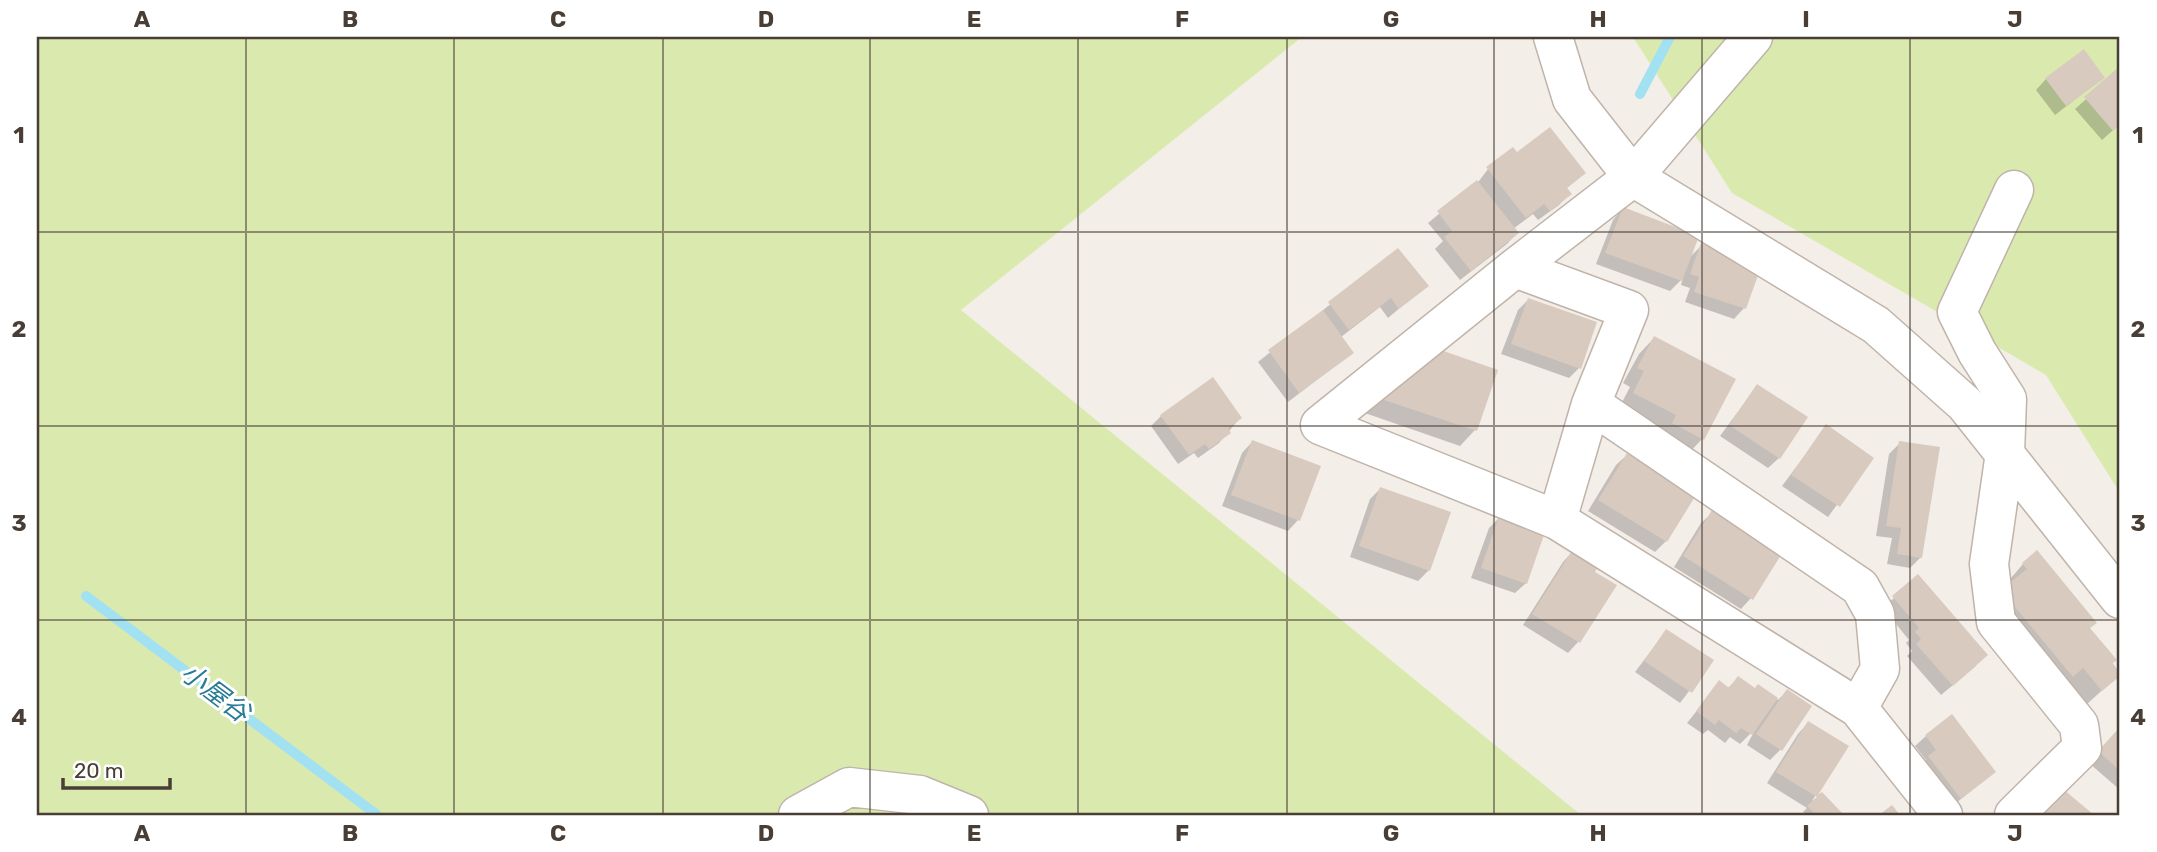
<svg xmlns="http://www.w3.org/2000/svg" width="2157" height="852" font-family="Rubik,'Noto Sans JP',sans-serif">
  <rect width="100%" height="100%" fill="#f4eee8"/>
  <path fill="#daeaaf" d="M 37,37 L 1302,37 L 961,310 L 1581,815 L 37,815 Z
    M 1633,37 L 2120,37 L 2120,493 L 2046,375 L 1732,193 Z"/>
  <path fill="#0003" d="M 2120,69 L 2120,124 L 2102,140 L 2075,109 Z
    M 2103,78 L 2055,115 L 2036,90 L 2046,79 Z
    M 1516,155 L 1583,173 L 1566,189 L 1569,194 L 1559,205 L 1538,220 L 1533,214 L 1513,229 L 1517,233 L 1507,244 L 1460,280 L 1435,249 L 1443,241 L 1428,223 L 1479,181 L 1488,169 Z
    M 1623,209 L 1690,257 L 1702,245 L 1744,308 L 1734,319 L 1685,302 L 1690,288 L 1681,285 L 1683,278 L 1670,291 L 1596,264 L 1613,220 Z
    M 1398,250 L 1426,286 L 1388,318 L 1380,307 L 1341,337 L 1352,353 L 1288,402 L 1258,362 Z
    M 1528,300 L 1579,368 L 1569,378 L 1501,354 L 1518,310 Z
    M 1654,338 L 1733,380 L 1702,439 L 1687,455 L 1619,408 L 1630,387 L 1623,383 L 1639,354 Z
    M 1435,350 L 1475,430 L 1460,446 L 1359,411 Z
    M 1757,386 L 1779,458 L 1768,468 L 1720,436 Z
    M 1161,416 L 1240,418 L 1219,443 L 1198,458 L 1194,453 L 1178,464 L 1151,426 Z
    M 1826,427 L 1871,458 L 1828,517 L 1782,486 Z
    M 1252,442 L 1298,520 L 1288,531 L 1222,506 L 1242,453 Z
    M 1900,443 L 1921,557 L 1910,568 L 1887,564 L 1892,538 L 1876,536 L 1889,454 Z
    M 1627,455 L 1666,541 L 1655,552 L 1588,511 L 1616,465 Z
    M 1380,489 L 1429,570 L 1418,581 L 1350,557 L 1370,499 Z
    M 1712,513 L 1751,598 L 1741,609 L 1674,567 L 1701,523 Z
    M 1499,518 L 1526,583 L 1515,593 L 1471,578 L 1489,528 Z
    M 1573,551 L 1592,572 L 1614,585 L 1578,642 L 1568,653 L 1523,625 L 1563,562 Z
    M 2023,564 L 2089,629 L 2120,674 L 2086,705 L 1987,606 Z
    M 1918,576 L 1976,666 L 1941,695 L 1907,656 L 1912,651 L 1906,643 L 1909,640 L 1883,608 Z
    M 1666,631 L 1712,661 L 1680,703 L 1635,672 Z
    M 1738,678 L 1754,690 L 1758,686 L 1778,700 L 1787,691 L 1780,750 L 1770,760 L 1747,745 L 1756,728 L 1740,744 L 1730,737 L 1725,743 L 1708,730 L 1703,734 L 1687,723 L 1719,683 L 1727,689 Z
    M 1808,723 L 1847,746 L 1812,801 L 1822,794 L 1841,815 L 1807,815 L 1803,812 L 1807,808 L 1767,783 L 1798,734 Z
    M 2120,728 L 2120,790 L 2089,763 Z
    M 1926,736 L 1994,772 L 1950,808 L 1919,768 L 1926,760 L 1915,746 Z"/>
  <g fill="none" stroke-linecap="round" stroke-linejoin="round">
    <path stroke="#a2e1f2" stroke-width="10" d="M 1640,94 L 1670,37
      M 86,596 L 377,815"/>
  </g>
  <path fill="#d9cac0" d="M 2084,49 L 2105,78 L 2066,106 L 2045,78 Z
    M 2120,66 L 2120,125 L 2113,131 L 2084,97 Z
    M 1550,127 L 1586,173 L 1567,188 L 1572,194 L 1550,211 L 1544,204 L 1526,218 L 1486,167 L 1513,147 L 1517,152 Z
    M 1477,180 L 1519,233 L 1471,271 L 1444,237 L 1452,231 L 1437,211 Z
    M 1623,207 L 1699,236 L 1682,281 L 1605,253 Z
    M 1701,243 L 1762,264 L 1746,309 L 1694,292 L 1699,277 L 1690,274 Z
    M 1398,248 L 1429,286 L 1399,309 L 1391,298 L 1349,330 L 1328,302 Z
    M 1528,298 L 1597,322 L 1581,369 L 1511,344 Z
    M 1323,310 L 1354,353 L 1299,393 L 1268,350 Z
    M 1654,336 L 1736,379 L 1704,440 L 1672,423 L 1676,415 L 1633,393 L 1644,371 L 1637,368 Z
    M 1435,348 L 1498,370 L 1477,431 L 1372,396 Z
    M 1213,377 L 1242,418 L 1228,428 L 1231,433 L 1209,449 L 1205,444 L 1189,455 L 1160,415 Z
    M 1757,384 L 1808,417 L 1780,459 L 1729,425 Z
    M 1826,424 L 1874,458 L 1840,507 L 1791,475 Z
    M 1252,440 L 1321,466 L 1300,521 L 1231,495 Z
    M 1899,441 L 1940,447 L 1922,558 L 1897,554 L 1901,528 L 1886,526 Z
    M 1627,453 L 1696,495 L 1667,542 L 1598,500 Z
    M 1380,487 L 1451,512 L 1430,571 L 1359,546 Z
    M 1712,510 L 1781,555 L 1753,600 L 1683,556 Z
    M 1499,516 L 1545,532 L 1527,584 L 1481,568 Z
    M 1573,549 L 1599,565 L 1595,572 L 1617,585 L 1580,643 L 1532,614 Z
    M 2037,550 L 2097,623 L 2090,628 L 2117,660 L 2113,663 L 2120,676 L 2102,691 L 2083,668 L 2073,677 L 2001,590 L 2027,569 L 2022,563 Z
    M 1918,574 L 1988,655 L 1953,686 L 1916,644 L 1921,639 L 1915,632 L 1919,628 L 1892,596 Z
    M 1666,629 L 1714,660 L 1692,693 L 1644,661 Z
    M 1738,676 L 1755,688 L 1758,684 L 1778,698 L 1752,735 L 1741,728 L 1736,733 L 1719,720 L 1715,725 L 1696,711 L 1719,680 L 1729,688 Z
    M 1787,689 L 1812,706 L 1782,751 L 1756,734 Z
    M 1952,714 L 1996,772 L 1961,799 L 1928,756 L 1936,750 L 1925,735 Z
    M 1808,721 L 1849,746 L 1818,795 L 1822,792 L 1844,815 L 1816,815 L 1807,806 L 1817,797 L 1776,772 Z
    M 2120,727 L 2120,771 L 2098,751 Z
    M 2063,789 L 2094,815 L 2040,815 Z
    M 1892,805 L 1900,815 L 1879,815 Z"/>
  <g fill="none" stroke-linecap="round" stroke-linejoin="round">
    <defs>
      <path id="street" d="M 1553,37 L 1572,99 L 1633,177 L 1876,325 L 1965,404 L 2120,599
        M 1753,37 L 1633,177 L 1515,268 L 1629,310 L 1591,404 L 1860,587 L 1875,614 L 1880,669 L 1858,708 L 1943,815
        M 1515,268 L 1320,425 L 1557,520 L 1591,404
        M 1557,520 L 1858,708
        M 798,815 L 849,787 L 920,795 L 969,815
        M 2014,815 L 2082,748 L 2079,725 L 1996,622 L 1989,564 L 2005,453 L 2007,399 L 1977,352 L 1957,312 L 2014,190"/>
    </defs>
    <use href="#street" stroke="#c0b4aa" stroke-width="41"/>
    <use href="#street" stroke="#fff" stroke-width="38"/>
  </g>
  <path fill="none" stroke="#483e36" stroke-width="2" stroke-opacity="0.55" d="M 246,37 L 246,815M 454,37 L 454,815M 663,37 L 663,815M 870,37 L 870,815M 1078,37 L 1078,815M 1287,37 L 1287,815M 1494,37 L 1494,815M 1702,37 L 1702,815M 1910,37 L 1910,815M 37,232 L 2120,232M 37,426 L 2120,426M 37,620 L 2120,620"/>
  <g text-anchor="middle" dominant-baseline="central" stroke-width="6" stroke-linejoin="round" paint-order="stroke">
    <g font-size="26" font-style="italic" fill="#277b96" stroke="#fff">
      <text transform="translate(215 693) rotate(37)">小屋谷</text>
    </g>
  </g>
  <rect width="2157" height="852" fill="none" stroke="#ffffff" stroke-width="77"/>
  <path d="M63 778v10h107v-10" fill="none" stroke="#483e36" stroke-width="3.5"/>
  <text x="74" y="778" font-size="21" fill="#483e36" stroke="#ffffff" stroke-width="5" paint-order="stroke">20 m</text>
  <rect x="38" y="38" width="2080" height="776" fill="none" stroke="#483e36" stroke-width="2.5"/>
  <g font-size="23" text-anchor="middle" font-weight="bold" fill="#483e36">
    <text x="142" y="27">A</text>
    <text x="350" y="27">B</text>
    <text x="558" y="27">C</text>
    <text x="766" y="27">D</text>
    <text x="974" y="27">E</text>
    <text x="1182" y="27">F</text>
    <text x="1391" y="27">G</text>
    <text x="1598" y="27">H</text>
    <text x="1806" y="27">I</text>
    <text x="2015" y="27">J</text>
    <text x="19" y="143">1</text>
    <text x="2138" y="143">1</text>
    <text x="19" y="337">2</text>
    <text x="2138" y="337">2</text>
    <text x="19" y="531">3</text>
    <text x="2138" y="531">3</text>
    <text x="19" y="725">4</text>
    <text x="2138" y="725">4</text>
    <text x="142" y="841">A</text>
    <text x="350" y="841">B</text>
    <text x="558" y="841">C</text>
    <text x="766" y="841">D</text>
    <text x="974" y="841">E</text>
    <text x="1182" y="841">F</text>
    <text x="1391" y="841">G</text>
    <text x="1598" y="841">H</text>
    <text x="1806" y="841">I</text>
    <text x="2015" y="841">J</text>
  </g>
</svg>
